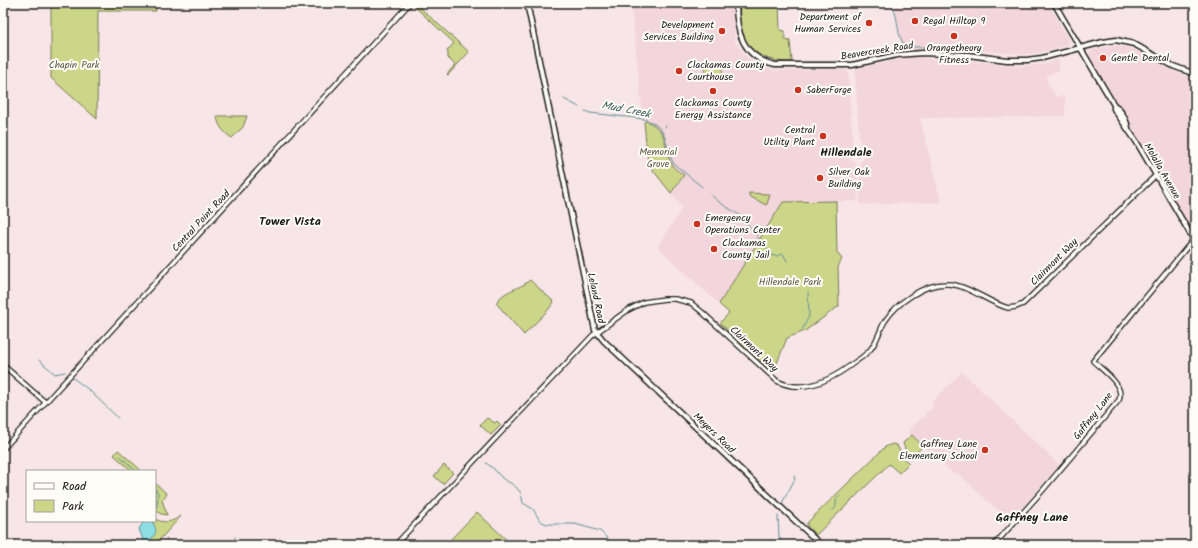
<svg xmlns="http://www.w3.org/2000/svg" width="1198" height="548" font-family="Kalam,sans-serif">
  <rect width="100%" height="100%" fill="#f7e5e7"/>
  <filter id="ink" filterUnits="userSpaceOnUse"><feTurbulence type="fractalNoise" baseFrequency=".025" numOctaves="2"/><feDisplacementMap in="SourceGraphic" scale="8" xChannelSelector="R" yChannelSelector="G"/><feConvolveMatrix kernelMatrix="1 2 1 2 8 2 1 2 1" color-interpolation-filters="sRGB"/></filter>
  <g filter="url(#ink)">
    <path fill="#f3d5dc" d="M 631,3 L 732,3 L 735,41 L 745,56 L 758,67 L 761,66 L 770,70 L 779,71 L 844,69 L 848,72 L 853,148 L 850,154 L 851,159 L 856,162 L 858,199 L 856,201 L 783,202 L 719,304 L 658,247 L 682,208 L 648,164 Z
      M 892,3 L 1048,3 L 1069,41 L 1068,45 L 1038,53 L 1021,54 L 950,48 L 902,50 L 895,8 Z
      M 1109,46 L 1120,46 L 1134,49 L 1171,70 L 1195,79 L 1195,236 L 1090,56 L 1090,52 L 1093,50 Z
      M 912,57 L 920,57 L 938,60 L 961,60 L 1019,66 L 1041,65 L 1059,60 L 1059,70 L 1047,75 L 1047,82 L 1056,97 L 1065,96 L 1065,116 L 920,118 L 941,202 L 860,204 L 859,163 L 864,159 L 865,154 L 860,147 L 855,71 L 859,68 Z
      M 962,372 L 1059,465 L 1010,522 L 958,473 L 955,475 L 908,432 L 927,413 L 923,409 L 928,412 L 934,406 L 931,403 Z"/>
    <path fill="#cbd689" stroke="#747952" d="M 51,3 L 156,3 L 156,11 L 98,11 L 97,119 L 51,78 Z
      M 740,3 L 804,3 L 804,4 L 779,4 L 780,30 L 785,31 L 785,40 L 790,41 L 792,61 L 790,61 L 790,62 C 765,62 745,51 740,25 C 739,18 740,10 740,3 Z
      M 416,4 L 469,52 L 448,75 L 447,74 L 455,65 L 448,58 L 448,53 L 447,51 L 454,43 L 414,6 Z
      M 712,64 C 717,63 722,65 723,71 L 721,75 L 713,77 L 706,74 L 705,68 Z
      M 217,116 L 247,116 L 243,127 L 232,138 C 224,133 218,126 217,116 Z
      M 647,121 C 672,134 661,146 672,164 C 674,169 679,172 684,175 L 671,193 L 648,164 L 644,122 Z
      M 749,193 L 768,194 L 770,195 L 767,204 L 766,205 L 749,196 Z
      M 836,201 L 837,253 L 842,259 L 838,267 L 839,306 L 805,331 L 787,338 L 773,373 L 720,323 L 729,313 L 719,304 L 783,202 Z
      M 530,280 L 554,302 L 548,310 L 524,335 L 496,303 C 503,290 519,290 530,280 Z
      M 487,418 L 495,423 L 497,421 L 501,425 L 491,435 L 480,425 Z
      M 912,435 L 923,446 L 912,457 L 905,449 L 903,443 Z
      M 892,444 L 897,445 L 903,458 L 909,463 L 899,473 L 889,464 L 816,535 L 807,526 L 807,523 L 885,447 Z
      M 118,450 L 142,471 L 132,471 L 114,455 Z
      M 444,465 L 453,473 L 443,484 L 434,476 Z
      M 155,483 L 167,494 L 162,500 L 167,515 L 161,514 L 155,510 Z
      M 477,512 L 512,545 L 456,545 L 450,540 Z
      M 181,516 L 155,545 L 145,545 L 153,523 L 151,521 L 155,521 L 155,519 C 165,524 172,522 181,516 Z"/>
    <path fill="#8cdee4" stroke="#5f9094" d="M 144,521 L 151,521 C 161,532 153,537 145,545 L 139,529 Z"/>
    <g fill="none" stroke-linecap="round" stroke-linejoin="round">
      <path stroke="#5f9094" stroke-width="1" d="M 847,3 L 848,5 L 888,4 L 892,6 C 900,18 895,38 907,47 L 965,47
        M 535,56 L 539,74
        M 540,78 L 543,95
        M 564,99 L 579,107
        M 585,111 L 590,113 L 644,119 C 671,128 663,145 674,164 L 702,187
        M 665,127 L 666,126
        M 708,192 L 719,202 L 741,216 L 773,256 L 777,256 L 783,254 L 787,261
        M 752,244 L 757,237
        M 802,330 L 809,316 L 808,292
        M 39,360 L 55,374 L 65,372
        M 73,378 L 89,390 L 118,418
        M 120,456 L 136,471
        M 486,463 L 494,469 L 502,478 L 515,486 L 521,493 L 523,503 L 533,509 L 540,521 L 547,524 L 575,524 L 600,531 L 614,545
        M 155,489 L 158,492 L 157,507
        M 782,503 L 795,479 L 794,476
        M 833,510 L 836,507 L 836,500 L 840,495
        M 778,516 L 779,537 L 781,540
        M 233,545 L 235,537"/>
      <defs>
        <path id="minor" d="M 3,365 L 45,402
          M 3,449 L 410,3
          M 395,545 L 593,335 L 628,310 L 644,302 L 665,299 L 675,299 L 691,303 L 702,312 L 777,381 C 804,395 833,379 855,362 C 860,359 865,355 869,351 C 877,343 879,331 885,321 C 897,303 923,284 946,284 C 965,283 989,303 1008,308 L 1016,307 L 1023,304 L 1156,175
          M 994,545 L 1043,490 L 1119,400 C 1125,385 1103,371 1093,361 L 1193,240"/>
        <path id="major" d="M 527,3 L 595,330 L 604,341 L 821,545
          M 736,3 C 736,32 743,58 775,65 L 852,65 L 897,55 L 922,53 L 968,55 L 1007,60 L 1027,60 L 1042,58 L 1103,42 L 1116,40 L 1134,44 L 1173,66 L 1195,74
          M 1054,3 L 1114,105 C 1120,108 1127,121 1128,128
          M 1114,105 L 1114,109 L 1136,141 L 1195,242"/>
      </defs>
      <use href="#minor" stroke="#1c1c1c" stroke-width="6"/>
      <use href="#major" stroke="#1c1c1c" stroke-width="7"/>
      <use href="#minor" stroke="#fdfcf7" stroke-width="3.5"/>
      <use href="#major" stroke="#fdfcf7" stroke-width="4"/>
    </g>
  </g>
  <g fill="#c8321e" stroke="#fdfcf7" stroke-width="1.5">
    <circle cx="915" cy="21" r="4"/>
    <circle cx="869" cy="23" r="4"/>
    <circle cx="722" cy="31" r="4"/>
    <circle cx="954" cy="36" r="4"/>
    <circle cx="1103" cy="58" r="4"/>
    <circle cx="679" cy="71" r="4"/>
    <circle cx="798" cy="90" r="4"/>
    <circle cx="713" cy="91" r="4"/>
    <circle cx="823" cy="136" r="4"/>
    <circle cx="820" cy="178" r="4"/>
    <circle cx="697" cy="224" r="4"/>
    <circle cx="714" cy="249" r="4"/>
    <circle cx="985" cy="450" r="4"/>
  </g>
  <g text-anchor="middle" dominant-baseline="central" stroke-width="4" stroke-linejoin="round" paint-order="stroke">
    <g font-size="10" fill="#1c1c1c" stroke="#fdfcf7" text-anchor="start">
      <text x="861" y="17" text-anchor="end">Department of<tspan x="861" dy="12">Human Services</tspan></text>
      <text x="923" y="21">Regal Hilltop 9</text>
      <text x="714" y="25" text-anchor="end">Development<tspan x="714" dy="12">Services Building</tspan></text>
      <text x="954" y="48" text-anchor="middle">Orangetheory<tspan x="954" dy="12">Fitness</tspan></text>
      <text x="1111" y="58">Gentle Dental</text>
      <text x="687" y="65">Clackamas County<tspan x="687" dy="12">Courthouse</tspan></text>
      <text x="806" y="90">SaberForge</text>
      <text x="713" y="103" text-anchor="middle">Clackamas County<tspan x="713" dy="12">Energy Assistance</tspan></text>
      <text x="815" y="130" text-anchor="end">Central<tspan x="815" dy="12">Utility Plant</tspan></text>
      <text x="828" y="172">Silver Oak<tspan x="828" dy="12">Building</tspan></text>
      <text x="705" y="218">Emergency<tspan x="705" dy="12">Operations Center</tspan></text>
      <text x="722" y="243">Clackamas<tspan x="722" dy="12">County Jail</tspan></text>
      <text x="977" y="444" text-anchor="end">Gaffney Lane<tspan x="977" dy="12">Elementary School</tspan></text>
    </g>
    <g font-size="10" fill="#1c1c1c" stroke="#fdfcf7">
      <text transform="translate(877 51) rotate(-9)">Beavercreek Road</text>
      <text transform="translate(1162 171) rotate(60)">Molalla Avenue</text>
      <text transform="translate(201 221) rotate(-47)">Central Point Road</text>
      <text transform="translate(1054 262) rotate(-45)">Clairmont Way</text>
      <text transform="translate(596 298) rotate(78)">Leland Road</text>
      <text transform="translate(754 349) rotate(43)">Clairmont Way</text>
      <text transform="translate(1093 416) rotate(-52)">Gaffney Lane</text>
      <text transform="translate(714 433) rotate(44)">Meyers Road</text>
    </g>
    <g font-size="10" fill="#595d42" stroke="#fdfcf7">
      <text x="74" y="65">Chapin Park</text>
      <text x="658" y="152">Memorial<tspan x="658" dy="12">Grove</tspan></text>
      <text x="790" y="282">Hillendale Park</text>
    </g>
    <g font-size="11" font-style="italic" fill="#436062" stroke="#fdfcf7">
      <text transform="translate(626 110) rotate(11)">Mud Creek</text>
    </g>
    <g font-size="12" font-weight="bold" fill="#1c1c1c" stroke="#fdfcf7">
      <text x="846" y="152">Hillendale</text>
      <text x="290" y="221">Tower Vista</text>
      <text x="1032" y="517">Gaffney Lane</text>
    </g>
  </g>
  <rect width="1198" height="548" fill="none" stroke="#fdfcf7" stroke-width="16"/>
  <rect x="8" y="8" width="1182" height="532" fill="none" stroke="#1c1c1c" stroke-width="1.5" filter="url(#ink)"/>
  <rect x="26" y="470" width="130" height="52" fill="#fdfcf7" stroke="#a3a29f"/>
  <rect x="34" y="483" width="20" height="6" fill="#fdfcf7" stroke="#a3a29f"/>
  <text x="62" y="490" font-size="12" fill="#1c1c1c">Road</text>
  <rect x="34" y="500" width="20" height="12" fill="#cbd689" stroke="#a3a29f"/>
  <text x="62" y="510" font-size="12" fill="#1c1c1c">Park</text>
</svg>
